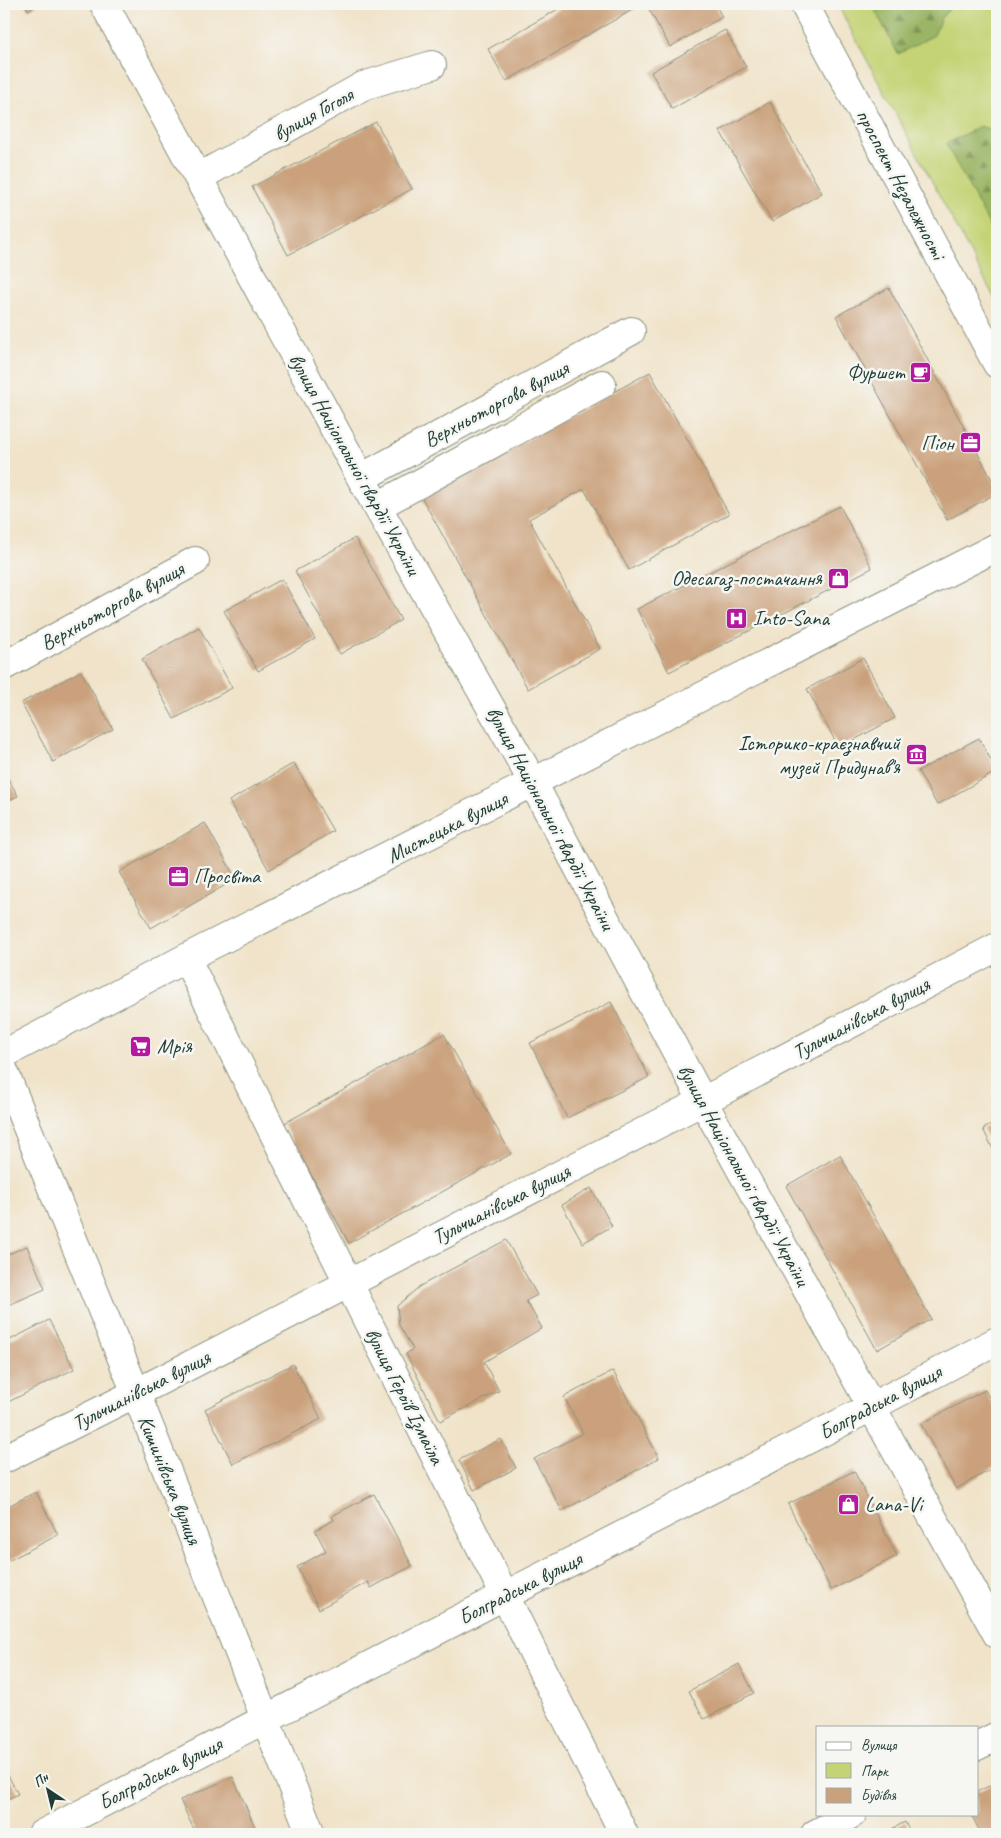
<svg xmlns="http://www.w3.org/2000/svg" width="1001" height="1838" font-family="Caveat,sans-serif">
  <defs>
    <pattern id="forest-firs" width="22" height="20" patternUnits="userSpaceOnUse" patternTransform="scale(1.25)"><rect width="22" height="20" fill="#9bb566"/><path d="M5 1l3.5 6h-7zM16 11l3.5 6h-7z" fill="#7e9455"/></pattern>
  </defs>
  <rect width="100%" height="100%" fill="#f6f6f2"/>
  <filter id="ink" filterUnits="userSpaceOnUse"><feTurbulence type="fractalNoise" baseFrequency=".02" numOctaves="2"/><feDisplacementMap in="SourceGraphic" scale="10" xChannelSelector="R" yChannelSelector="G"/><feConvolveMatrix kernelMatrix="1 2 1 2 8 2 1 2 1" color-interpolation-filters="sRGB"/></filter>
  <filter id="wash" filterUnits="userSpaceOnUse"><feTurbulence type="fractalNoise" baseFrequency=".0096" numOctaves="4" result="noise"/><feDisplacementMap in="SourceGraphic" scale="20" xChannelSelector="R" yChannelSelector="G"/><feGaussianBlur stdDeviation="1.12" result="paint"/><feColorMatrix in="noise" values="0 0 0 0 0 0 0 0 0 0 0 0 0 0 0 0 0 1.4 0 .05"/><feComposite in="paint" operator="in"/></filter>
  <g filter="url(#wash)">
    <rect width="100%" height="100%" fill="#f0e3c9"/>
    <path fill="#c4d375" stroke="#728854" d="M 837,4 L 997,4 L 997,303 Z"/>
    <path fill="url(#forest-firs)" stroke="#5d794d" d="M 872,4 L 949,4 L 951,7 L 941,18 L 934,35 L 898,54 Z
      M 980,126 L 997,132 L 997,239 L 946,144 Z"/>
    <g id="blocks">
      <path fill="#caa17c" d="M 25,4 L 39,4 L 28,10 Z
        M 567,4 L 643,4 L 506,81 L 488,49 Z
        M 646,4 L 715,4 L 722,17 L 670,47 Z
        M 725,30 L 746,67 L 672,109 L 651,72 Z
        M 770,102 L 822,193 L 772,222 L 720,131 Z
        M 376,122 L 412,189 L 288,255 L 252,187 Z
        M 889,288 L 997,489 L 997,493 L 947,520 L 836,316 Z
        M 650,372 L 729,514 L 629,570 L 584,489 L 529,519 L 600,649 L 528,689 L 422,498 Z
        M 840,506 L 872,568 L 669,672 L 637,609 Z
        M 355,538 L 401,620 L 340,654 L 295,571 Z
        M 282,579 L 315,639 L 258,671 L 224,611 Z
        M 199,627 L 232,688 L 174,719 L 142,659 Z
        M 863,658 L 895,718 L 839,748 L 807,689 Z
        M 81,671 L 113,729 L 53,762 L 21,703 Z
        M 979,738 L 997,771 L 937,805 L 918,771 Z
        M 294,763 L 333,831 L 269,870 L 229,801 Z
        M 4,771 L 18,796 L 4,803 Z
        M 205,823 L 236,879 L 151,928 L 119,872 Z
        M 611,1002 L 649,1077 L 567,1118 L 530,1043 Z
        M 444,1034 L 511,1154 L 349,1243 L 283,1124 Z
        M 997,1122 L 997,1157 L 983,1129 Z
        M 840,1155 L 931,1319 L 877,1350 L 786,1186 Z
        M 591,1188 L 612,1226 L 583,1243 L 562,1205 Z
        M 506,1240 L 537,1295 L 526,1301 L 542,1328 L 484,1362 L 499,1391 L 440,1421 L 406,1354 L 413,1349 L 399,1325 L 397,1306 L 420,1286 Z
        M 27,1246 L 45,1289 L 4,1307 L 4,1256 Z
        M 49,1320 L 74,1369 L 4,1404 L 4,1343 Z
        M 293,1364 L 321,1419 L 233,1464 L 205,1409 Z
        M 613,1371 L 659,1458 L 562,1511 L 534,1459 L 583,1433 L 564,1397 Z
        M 985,1390 L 997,1413 L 997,1466 L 956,1489 L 921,1424 Z
        M 501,1439 L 516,1468 L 474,1490 L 459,1460 Z
        M 854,1471 L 897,1556 L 831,1590 L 788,1504 Z
        M 36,1492 L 58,1535 L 4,1563 L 4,1508 Z
        M 374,1494 L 412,1566 L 371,1588 L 368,1582 L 319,1609 L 297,1567 L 326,1551 L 315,1530 L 334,1520 L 332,1516 Z
        M 739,1664 L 754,1693 L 704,1719 L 689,1691 Z
        M 4,1768 L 18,1794 L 4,1801 Z
        M 233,1777 L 258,1834 L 196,1834 L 180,1800 Z
        M 997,1782 L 997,1834 L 981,1834 L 971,1814 L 977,1814 L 977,1792 Z
        M 905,1822 L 911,1834 L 882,1834 Z"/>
    </g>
  </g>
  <g filter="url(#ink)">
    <use href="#blocks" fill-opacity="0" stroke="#88907e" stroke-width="1"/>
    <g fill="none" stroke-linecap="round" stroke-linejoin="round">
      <defs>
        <path id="minor" d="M 104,4 L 361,478 L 525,768 L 694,1085 L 997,1634
          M 199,177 L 363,86 L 432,65
          M 361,478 L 631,331
          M 378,506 L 602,384
          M 4,666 L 195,561
          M 186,958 L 624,1834
          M 4,1054 L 186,958 L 997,547
          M 4,1071 L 136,1393 L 311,1834
          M 977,1746 L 997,1736
          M 815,1834 L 852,1814"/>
        <path id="major" d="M 804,4 L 997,364
          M 4,1459 L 136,1393 L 703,1101 L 997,947
          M 42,1834 L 873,1406 L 997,1341"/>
      </defs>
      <use href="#minor" stroke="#88907e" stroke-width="30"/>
      <use href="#major" stroke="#88907e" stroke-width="30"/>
      <use href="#minor" stroke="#fff" stroke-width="28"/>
      <use href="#major" stroke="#fff" stroke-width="28"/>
    </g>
  </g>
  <defs>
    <symbol id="cafe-square" viewBox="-11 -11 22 22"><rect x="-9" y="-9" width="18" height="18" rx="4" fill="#b5179e" stroke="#f6f6f2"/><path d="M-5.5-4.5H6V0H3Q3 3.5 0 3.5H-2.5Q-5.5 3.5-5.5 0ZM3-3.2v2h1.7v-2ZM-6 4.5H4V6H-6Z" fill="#fff"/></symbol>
    <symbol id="office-square" viewBox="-11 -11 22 22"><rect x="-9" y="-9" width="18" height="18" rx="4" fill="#b5179e" stroke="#f6f6f2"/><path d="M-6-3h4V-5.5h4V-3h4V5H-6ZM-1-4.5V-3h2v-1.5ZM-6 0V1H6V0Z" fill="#fff"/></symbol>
    <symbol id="shop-square" viewBox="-11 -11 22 22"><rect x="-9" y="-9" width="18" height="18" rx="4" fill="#b5179e" stroke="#f6f6f2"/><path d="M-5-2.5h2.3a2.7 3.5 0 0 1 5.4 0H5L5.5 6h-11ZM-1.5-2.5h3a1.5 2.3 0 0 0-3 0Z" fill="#fff"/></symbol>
    <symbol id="hospital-square" viewBox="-11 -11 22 22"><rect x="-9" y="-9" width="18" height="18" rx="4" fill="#b5179e" stroke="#f6f6f2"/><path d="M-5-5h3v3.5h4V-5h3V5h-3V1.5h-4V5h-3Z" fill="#fff"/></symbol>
    <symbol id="museum-square" viewBox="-11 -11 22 22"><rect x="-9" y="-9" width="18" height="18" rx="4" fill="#b5179e" stroke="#f6f6f2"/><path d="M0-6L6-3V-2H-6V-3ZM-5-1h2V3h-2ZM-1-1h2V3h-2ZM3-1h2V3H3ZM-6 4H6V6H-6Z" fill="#fff"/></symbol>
    <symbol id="supermarket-square" viewBox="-11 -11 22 22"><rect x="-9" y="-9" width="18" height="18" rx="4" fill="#b5179e" stroke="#f6f6f2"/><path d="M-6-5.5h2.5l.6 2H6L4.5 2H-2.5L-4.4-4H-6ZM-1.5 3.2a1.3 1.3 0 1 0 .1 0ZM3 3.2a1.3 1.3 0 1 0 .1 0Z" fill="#fff"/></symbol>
  </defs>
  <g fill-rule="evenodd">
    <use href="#cafe-square" x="908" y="360" width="25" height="25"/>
    <use href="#office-square" x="958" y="430" width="25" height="25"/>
    <use href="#shop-square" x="826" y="566" width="25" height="25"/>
    <use href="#hospital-square" x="724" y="606" width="25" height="25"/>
    <use href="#museum-square" x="904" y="742" width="25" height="25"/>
    <use href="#office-square" x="166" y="864" width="25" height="25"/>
    <use href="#supermarket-square" x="128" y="1034" width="25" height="25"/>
    <use href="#shop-square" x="836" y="1492" width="25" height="25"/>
  </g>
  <g text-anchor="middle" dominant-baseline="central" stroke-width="5" stroke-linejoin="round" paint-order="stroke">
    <g font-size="21" fill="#1f3d34" stroke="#f6f6f2">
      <text transform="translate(313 114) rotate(-29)">вулиця Гоголя</text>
      <text transform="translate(901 184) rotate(62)">проспект Незалежності</text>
      <text transform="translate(496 404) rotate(-28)">Верхньоторгова вулиця</text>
      <text transform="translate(355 464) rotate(61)">вулиця Національної гвардії України</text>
      <text transform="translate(112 606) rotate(-29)">Верхньоторгова вулиця</text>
      <text transform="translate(551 818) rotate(62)">вулиця Національної гвардії України</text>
      <text transform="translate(447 827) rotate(-27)">Мистецька вулиця</text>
      <text transform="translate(861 1018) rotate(-28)">Тульчианівська вулиця</text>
      <text transform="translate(744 1175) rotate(61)">вулиця Національної гвардії України</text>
      <text transform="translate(501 1204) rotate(-27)">Тульчианівська вулиця</text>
      <text transform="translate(141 1390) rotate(-27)">Тульчианівська вулиця</text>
      <text transform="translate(405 1396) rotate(63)">вулиця Героїв Ізмаїла</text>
      <text transform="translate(880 1402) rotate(-28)">Болградська вулиця</text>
      <text transform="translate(170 1480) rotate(68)">Кишинівська вулиця</text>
      <text transform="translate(520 1588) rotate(-27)">Болградська вулиця</text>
      <text transform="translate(160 1773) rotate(-27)">Болградська вулиця</text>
    </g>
    <g font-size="21" fill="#1f3d34" stroke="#f6f6f2" text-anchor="end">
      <text x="905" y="372">Фуршет</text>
      <text x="954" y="443">Піон</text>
      <text x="822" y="578">Одесагаз-постачання</text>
      <text x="753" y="618" text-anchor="start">Into-Sana</text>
      <text x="900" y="743">Історико-краєзнавчий<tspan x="900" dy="24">музей Придунав'я</tspan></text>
      <text x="194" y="876" text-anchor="start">Просвіта</text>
      <text x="157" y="1046" text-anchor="start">Мрія</text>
      <text x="865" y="1504" text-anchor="start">Lana-Vi</text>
    </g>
  </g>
  <rect width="1001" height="1838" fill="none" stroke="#f6f6f2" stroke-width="20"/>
  <rect x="816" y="1726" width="162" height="90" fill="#f6f6f2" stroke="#a0aca6"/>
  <rect x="826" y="1742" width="25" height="8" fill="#ffffff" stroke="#a0aca6"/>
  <text x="861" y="1750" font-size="15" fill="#1f3d34">Вулиця</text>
  <rect x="826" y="1763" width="25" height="15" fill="#c4d375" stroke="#a0aca6"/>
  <text x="861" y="1776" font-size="15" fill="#1f3d34">Парк</text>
  <rect x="826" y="1788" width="25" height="15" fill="#caa17c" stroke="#a0aca6"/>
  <text x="861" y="1800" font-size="15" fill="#1f3d34">Будівля</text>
  <g transform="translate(48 1790) rotate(325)" stroke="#f6f6f2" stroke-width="4" paint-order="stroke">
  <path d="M0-4L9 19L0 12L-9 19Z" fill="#1f3d34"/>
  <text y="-8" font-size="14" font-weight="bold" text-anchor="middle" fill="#1f3d34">Пн</text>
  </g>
</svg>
